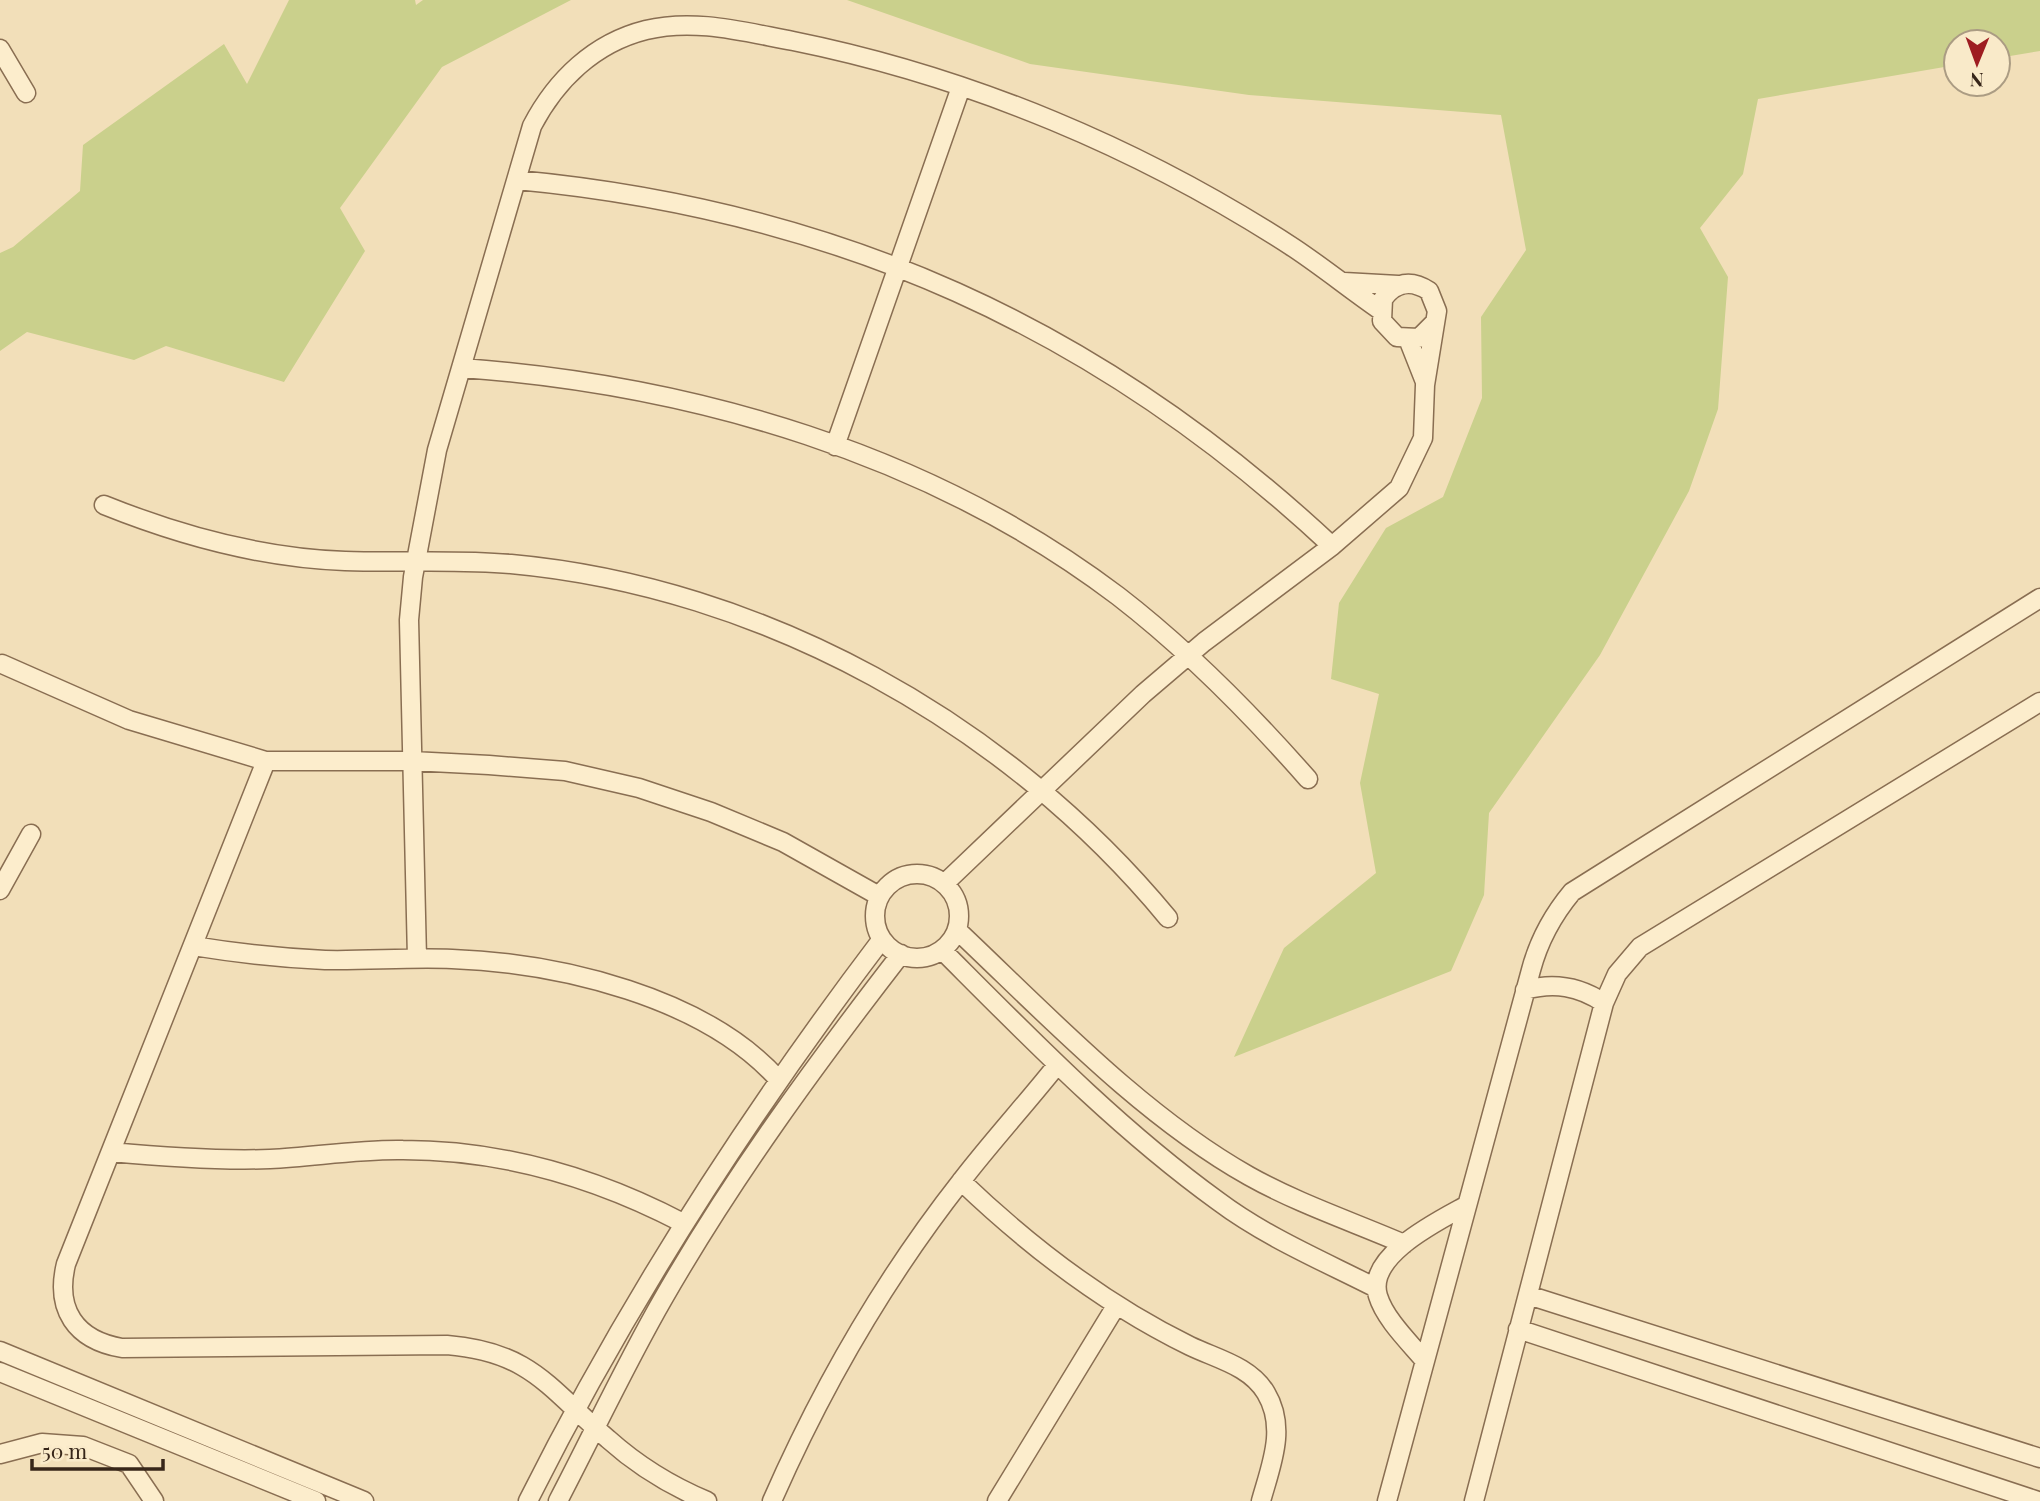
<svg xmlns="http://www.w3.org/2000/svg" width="2040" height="1501" font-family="'Playfair Display',serif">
  <rect width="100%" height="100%" fill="#f2dfb9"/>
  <path fill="#cad08c" d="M 289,0 L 415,0 L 416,5 L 423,0 L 571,0 L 442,67 L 340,208 L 365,251 L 284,382 L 166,346 L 134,360 L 27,332 L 0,351 L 0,253 L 13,247 L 80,191 L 83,145 L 224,44 L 247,84 Z
    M 847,0 L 2040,0 L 2040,51 L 1998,58 L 1998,42 L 1956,42 L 1956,65 L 1758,99 L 1743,174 L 1700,228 L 1728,277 L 1718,409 L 1689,491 L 1600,655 L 1489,813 L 1484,895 L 1451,971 L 1234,1057 L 1284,948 L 1376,873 L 1360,783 L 1379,694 L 1331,679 L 1339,603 L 1386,528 L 1443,497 L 1482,398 L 1481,317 L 1526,250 L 1501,115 L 1249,95 L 1030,64 Z"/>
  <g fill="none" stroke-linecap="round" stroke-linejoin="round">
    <defs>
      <path id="minor" d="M 0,49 L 26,93
        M 517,180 C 836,210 1098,327 1332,546
        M 1344,282 L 1398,285
        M 1408,339 L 1425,382
        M 462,368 C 694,385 931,454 1118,596 C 1188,650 1250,713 1308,779
        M 835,446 L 961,87
        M 104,505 C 181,536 261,558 345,561 C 401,563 456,559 511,564 C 763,587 1007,723 1168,918
        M 2,664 L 129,720 L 266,761 L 412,761 L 489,765 L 565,771 L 639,788 L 711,812 L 783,842 L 879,896
        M 266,761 L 66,1264 C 55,1309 75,1340 122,1348 L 447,1345 C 532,1352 549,1389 608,1439 C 637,1465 671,1486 707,1501
        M875 916a42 42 0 1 1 84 0a42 42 0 1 1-84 0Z
        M 944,884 L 1143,694 L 1204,642 L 1332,546 L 1399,488 L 1423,438 L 1425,385 L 1437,311 L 1429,291 C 1411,279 1395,282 1383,299 L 1382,321 L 1397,337 L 1419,338 L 1435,322
        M 0,890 L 31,834
        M 957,930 C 1045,1013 1142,1116 1249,1176 C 1297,1203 1353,1222 1404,1244
        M 193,946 C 236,953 280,958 325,960 C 367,961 410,957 452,959 C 560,963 704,997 778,1079
        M 942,950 C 1029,1037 1117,1128 1218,1201 C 1266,1237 1323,1261 1376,1288
        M 417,958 L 409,620 L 413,577 L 437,450 L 532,126 C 556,80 594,43 646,30 C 695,18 744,32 793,41 C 971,77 1142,149 1294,248 C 1324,268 1351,290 1380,310
        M 1525,990 C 1554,982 1579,986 1604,1003
        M 111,1152 C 164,1157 217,1161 270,1159 C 314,1157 358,1149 403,1150 C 502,1150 595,1177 683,1223
        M 961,1181 C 1030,1247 1104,1304 1190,1346 C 1217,1359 1250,1366 1266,1393 C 1287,1428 1271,1465 1261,1501
        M 1528,1295 L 2040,1458
        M 1518,1329 L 2038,1501
        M 0,1351 L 364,1501
        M 1425,1361 C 1409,1342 1385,1319 1378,1296 C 1365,1256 1440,1220 1467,1205
        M 0,1372 L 316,1501
        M 0,1454 L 42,1443 L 83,1446 L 129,1464 L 154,1501
        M 528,1501 C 628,1301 747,1117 882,939
        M 558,1501 C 593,1434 625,1365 663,1299 C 733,1177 815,1065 901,954
        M 772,1501 C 822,1387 885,1278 962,1180 C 992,1141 1026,1104 1057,1065
        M 997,1501 L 1116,1306
        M 1387,1501 L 1531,970 C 1539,940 1552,916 1572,892 L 2040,598
        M 1474,1501 L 1604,1003 L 1617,974 L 1640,947 L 2040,702"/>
    </defs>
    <use href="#minor" stroke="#896e52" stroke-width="21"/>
    <use href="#minor" stroke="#fcedcc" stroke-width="18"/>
  </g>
  <g transform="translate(1977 63) rotate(181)"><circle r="33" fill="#f9eac9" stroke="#ab9c83" stroke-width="2"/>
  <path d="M0-5L12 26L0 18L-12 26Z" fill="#9e1d21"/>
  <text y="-10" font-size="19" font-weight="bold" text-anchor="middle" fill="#372619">N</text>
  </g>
  <path d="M32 1459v10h131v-10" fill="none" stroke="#372619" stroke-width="3.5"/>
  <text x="42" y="1459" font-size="21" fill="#372619" stroke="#f9eac9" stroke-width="5" paint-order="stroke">50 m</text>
</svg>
